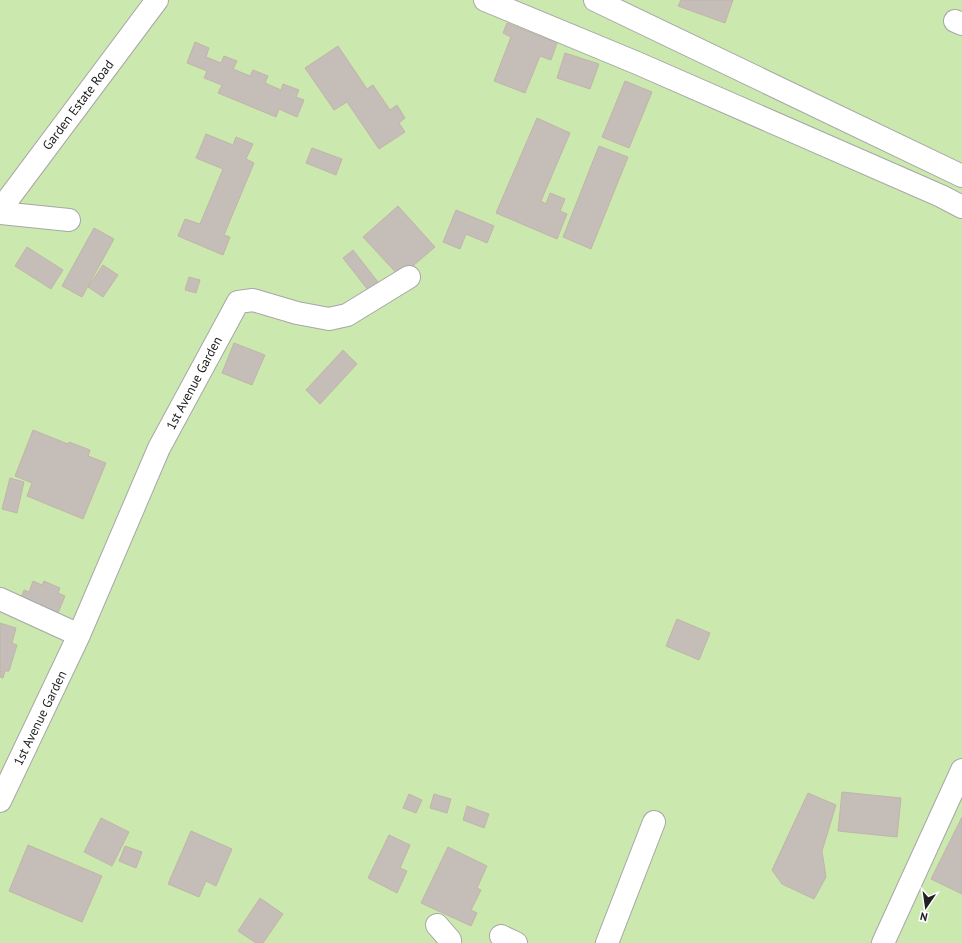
<svg xmlns="http://www.w3.org/2000/svg" width="962" height="943" font-family="'PT Sans',sans-serif">
  <rect width="100%" height="100%" fill="#f0ede7"/>
  <path fill="#cbe8af" d="M 0,0 L 962,0 L 962,943 L 0,943 Z"/>
  <path fill="#c5bdb7" stroke="#c2b4aa" d="M 681,0 L 733,0 L 725,23 L 678,6 Z
    M 507,23 L 557,43 L 551,60 L 540,56 L 525,93 L 494,81 L 511,37 L 503,33 Z
    M 195,42 L 209,48 L 206,57 L 221,63 L 224,56 L 237,61 L 233,69 L 250,76 L 253,70 L 268,76 L 265,83 L 281,90 L 283,84 L 299,90 L 296,97 L 304,100 L 297,117 L 279,109 L 276,117 L 218,93 L 222,85 L 204,78 L 207,71 L 187,63 Z
    M 338,46 L 367,89 L 373,85 L 390,110 L 397,105 L 405,118 L 399,123 L 405,132 L 379,149 L 347,102 L 334,110 L 305,68 Z
    M 565,53 L 599,64 L 590,89 L 557,78 Z
    M 625,81 L 652,92 L 629,148 L 602,137 Z
    M 537,118 L 570,133 L 541,201 L 546,204 L 550,193 L 565,199 L 560,211 L 567,214 L 557,239 L 496,213 Z
    M 206,134 L 233,145 L 236,137 L 253,144 L 246,159 L 254,163 L 224,235 L 230,237 L 223,255 L 178,236 L 185,219 L 200,224 L 223,169 L 196,158 Z
    M 599,146 L 628,157 L 591,249 L 563,237 Z
    M 312,148 L 342,159 L 336,175 L 306,163 Z
    M 398,206 L 435,247 L 400,277 L 363,237 Z
    M 456,210 L 494,226 L 487,243 L 466,234 L 460,249 L 443,242 Z
    M 94,228 L 114,239 L 82,297 L 62,286 Z
    M 27,247 L 63,270 L 51,289 L 15,266 Z
    M 353,250 L 378,282 L 368,290 L 343,258 Z
    M 103,265 L 118,275 L 103,297 L 88,287 Z
    M 189,277 L 200,280 L 196,293 L 185,290 Z
    M 234,343 L 265,355 L 252,385 L 222,373 Z
    M 343,350 L 357,364 L 320,404 L 306,390 Z
    M 33,430 L 68,444 L 69,442 L 90,450 L 88,456 L 106,463 L 83,519 L 27,496 L 32,483 L 15,476 Z
    M 10,478 L 24,482 L 17,513 L 2,509 Z
    M 33,581 L 42,585 L 44,581 L 60,588 L 58,593 L 65,596 L 58,613 L 21,598 L 24,590 L 29,592 Z
    M 677,619 L 710,633 L 699,660 L 666,646 Z
    M 0,623 L 16,628 L 12,643 L 17,645 L 9,671 L 5,671 L 3,678 L 0,677 Z
    M 842,792 L 901,798 L 897,837 L 838,831 Z
    M 808,793 L 836,805 L 822,851 L 826,877 L 814,899 L 782,884 L 772,870 Z
    M 409,794 L 422,800 L 416,813 L 403,808 Z
    M 434,794 L 451,799 L 447,813 L 430,808 Z
    M 467,806 L 489,814 L 484,828 L 463,820 Z
    M 962,817 L 962,894 L 931,879 Z
    M 101,818 L 129,832 L 112,866 L 84,852 Z
    M 191,831 L 232,849 L 216,886 L 206,881 L 199,897 L 168,884 Z
    M 389,835 L 410,845 L 400,868 L 407,871 L 397,893 L 368,878 Z
    M 28,845 L 102,876 L 82,922 L 9,891 Z
    M 125,846 L 142,852 L 136,868 L 119,861 Z
    M 448,847 L 487,866 L 477,888 L 481,890 L 471,910 L 477,913 L 471,926 L 421,903 Z
    M 260,898 L 283,914 L 263,943 L 256,943 L 238,931 Z"/>
  <g fill="none" stroke-linecap="round" stroke-linejoin="round">
    <defs>
      <path id="minor" d="M 485,0 L 637,63 L 941,196 L 962,207
        M 595,0 L 962,176
        M 955,21 L 962,24
        M 0,210 L 157,0
        M 0,213 L 69,220
        M 0,599 L 79,635 L 0,801
        M 79,635 L 159,448 L 238,302 L 253,300 L 297,313 L 329,319 L 347,315 L 409,277
        M 437,925 L 450,940 L 450,943
        M 501,936 L 516,943
        M 607,943 L 654,822
        M 883,943 L 962,770"/>
    </defs>
    <use href="#minor" stroke="#a7a7a7" stroke-width="24"/>
    <use href="#minor" stroke="#fff" stroke-width="22"/>
  </g>
  <g text-anchor="middle" dominant-baseline="central" stroke-width="3" stroke-linejoin="round" paint-order="stroke">
    <g font-size="13" fill="#202020" stroke="#fff">
      <text transform="translate(78 105) rotate(-53)">Garden Estate Road</text>
      <text transform="translate(194 383) rotate(-62)">1st Avenue Garden</text>
      <text transform="translate(40 718) rotate(-64)">1st Avenue Garden</text>
    </g>
  </g>
  <g transform="translate(926 907) rotate(193)" stroke="#ffffff" stroke-width="3" paint-order="stroke">
  <path d="M0-3L7 15L0 10L-7 15Z" fill="#202020"/>
  <text y="-6" font-size="11" font-weight="bold" text-anchor="middle" fill="#202020">N</text>
  </g>
</svg>
